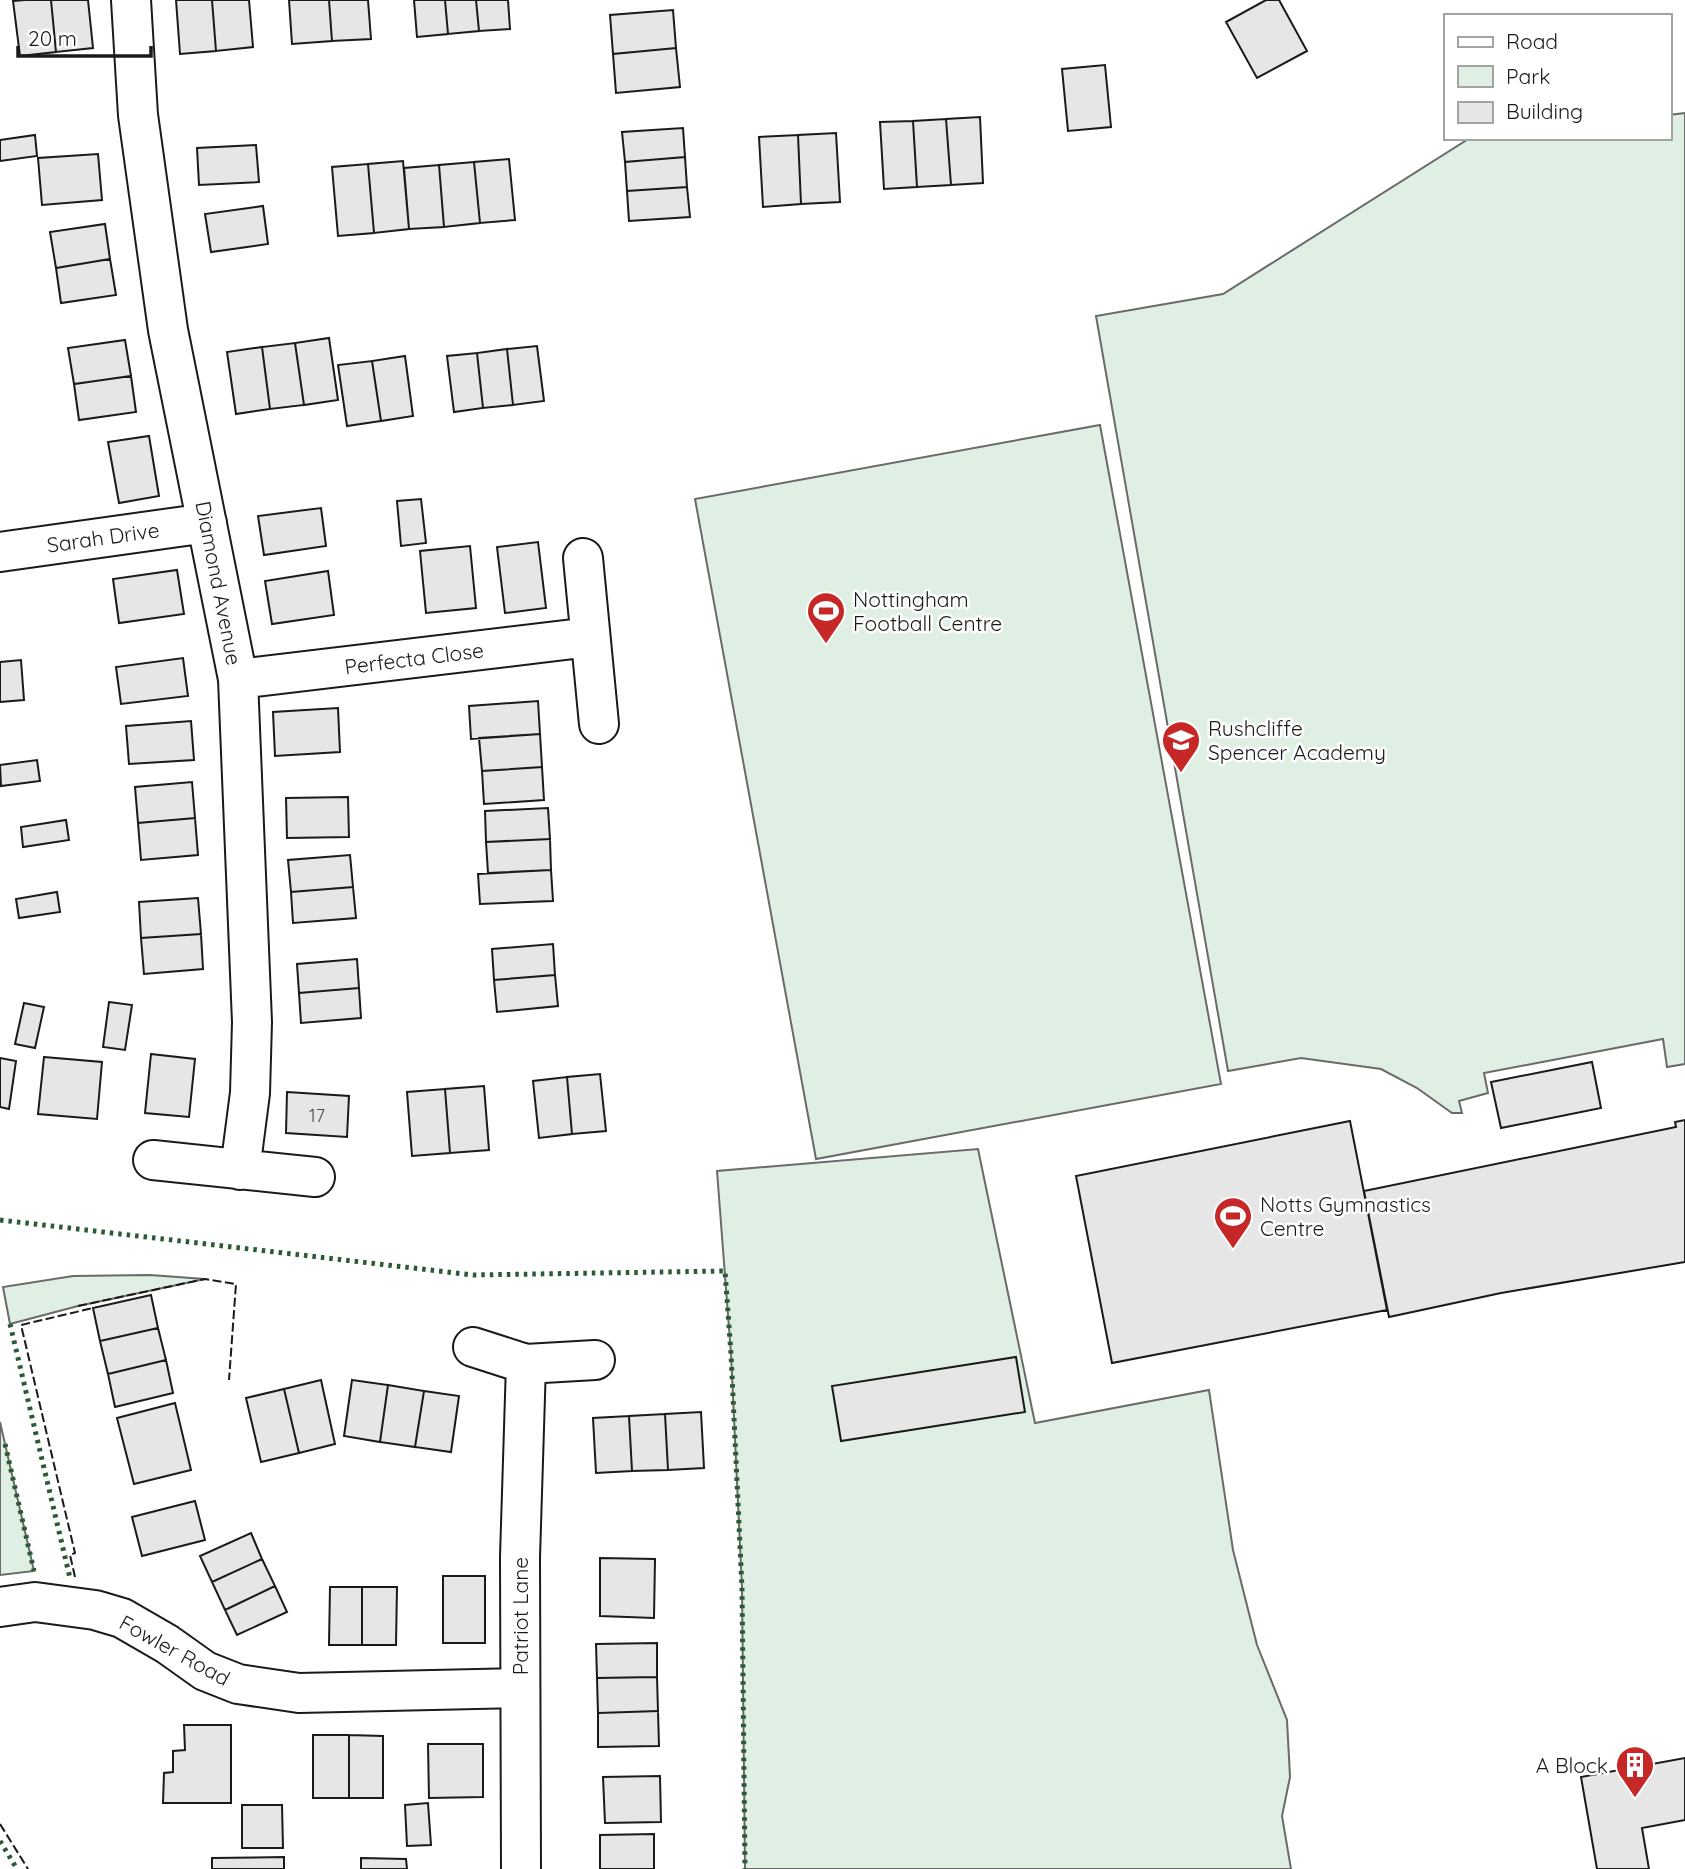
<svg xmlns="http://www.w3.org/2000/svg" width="1685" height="1869" font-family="Quicksand,sans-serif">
  <rect width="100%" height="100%" fill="#fff"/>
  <path fill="#e0efe3" stroke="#6a6a6a" stroke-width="2" d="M 1685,113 L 1685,1064 L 1667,1067 L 1663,1039 L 1484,1073 L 1488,1093 L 1459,1101 L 1462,1113 L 1452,1113 L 1417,1088 L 1381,1069 L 1301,1058 L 1228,1071 L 1096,316 L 1223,294 L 1470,138 L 1669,138 L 1669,115 Z
    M 1100,425 L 1221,1084 L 816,1159 L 695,499 Z
    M 978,1149 L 1035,1423 L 1209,1390 L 1233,1550 L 1257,1645 L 1287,1720 L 1290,1777 L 1282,1816 L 1291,1869 L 745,1869 L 742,1588 L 731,1354 L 717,1171 Z
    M 150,1275 L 205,1279 L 78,1306 L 10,1324 L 3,1287 L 73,1276 Z
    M 0,1422 L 34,1571 L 0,1575 Z"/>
  <path fill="#e6e6e6" stroke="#1a1a1a" stroke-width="2" d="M 25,0 L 51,0 L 56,52 L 20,56 L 13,1 Z
    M 51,0 L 88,0 L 93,48 L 56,52 Z
    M 176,0 L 212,0 L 216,51 L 180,54 Z
    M 212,0 L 249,0 L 253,47 L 216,51 Z
    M 289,0 L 329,0 L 332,41 L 292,44 Z
    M 329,0 L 368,0 L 371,39 L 332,41 Z
    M 414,0 L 445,0 L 448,34 L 417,37 Z
    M 445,0 L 476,0 L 479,31 L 448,34 Z
    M 476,0 L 508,0 L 510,29 L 479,31 Z
    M 1266,0 L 1279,0 L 1307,51 L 1257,78 L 1226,22 Z
    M 673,10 L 676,48 L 613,54 L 610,15 Z
    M 676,48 L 680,87 L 616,93 L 613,54 Z
    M 1105,65 L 1111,127 L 1068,131 L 1062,69 Z
    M 980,117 L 983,183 L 951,185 L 946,119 Z
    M 946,119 L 951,185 L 917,187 L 913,121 Z
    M 913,121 L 917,187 L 884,189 L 880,122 Z
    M 683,128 L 685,157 L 625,162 L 622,132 Z
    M 836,133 L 840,202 L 801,204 L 798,135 Z
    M 35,135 L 37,156 L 0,161 L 0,140 Z
    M 798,135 L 801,204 L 763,207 L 759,137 Z
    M 256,145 L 259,182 L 199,185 L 197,148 Z
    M 98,154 L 102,200 L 42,205 L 38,158 Z
    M 685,157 L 687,187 L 627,191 L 625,162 Z
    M 509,159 L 515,220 L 480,223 L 474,162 Z
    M 403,161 L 409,229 L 374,233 L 368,164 Z
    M 474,162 L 480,223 L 444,227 L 439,165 Z
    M 368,164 L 374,233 L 338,236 L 332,167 Z
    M 439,165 L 444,227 L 409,229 L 404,168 Z
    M 687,187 L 690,217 L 629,221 L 627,191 Z
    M 263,206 L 268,244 L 211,252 L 205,214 Z
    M 105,224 L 110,259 L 56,268 L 50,232 Z
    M 110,259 L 116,295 L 61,303 L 56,268 Z
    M 329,338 L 338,400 L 304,405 L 295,343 Z
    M 125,340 L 131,376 L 74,384 L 68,348 Z
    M 295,343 L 304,405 L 270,409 L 262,347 Z
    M 537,346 L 544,401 L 513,405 L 507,349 Z
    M 262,347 L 270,409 L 236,414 L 227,352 Z
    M 507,349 L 513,405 L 483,408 L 477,353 Z
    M 477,353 L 483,408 L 454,412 L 447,356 Z
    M 405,356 L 413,416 L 381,421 L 372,361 Z
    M 372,361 L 381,421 L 347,426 L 338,365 Z
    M 131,376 L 136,412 L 79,420 L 74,384 Z
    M 149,436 L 159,496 L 119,503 L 108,442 Z
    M 421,499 L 426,543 L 401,546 L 397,501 Z
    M 321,508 L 326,546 L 264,555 L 258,516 Z
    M 538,542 L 546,608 L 505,613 L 497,547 Z
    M 470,546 L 476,608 L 426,613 L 420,551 Z
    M 177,570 L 184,614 L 119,623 L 113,579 Z
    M 328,571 L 334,615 L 272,624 L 265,581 Z
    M 183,658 L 188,696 L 121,704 L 116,667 Z
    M 21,660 L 24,700 L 0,702 L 0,662 Z
    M 538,701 L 540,734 L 471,739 L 469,706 Z
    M 338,708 L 340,752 L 275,756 L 273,712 Z
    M 191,721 L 194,760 L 129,764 L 126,726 Z
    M 540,734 L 542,767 L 482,771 L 479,738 Z
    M 37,760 L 40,781 L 1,786 L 0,765 Z
    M 542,767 L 544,800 L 484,804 L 482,771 Z
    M 192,782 L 195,818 L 138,823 L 135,787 Z
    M 348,797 L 349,837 L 287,838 L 286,798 Z
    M 548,808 L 550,839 L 486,842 L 485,811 Z
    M 195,818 L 198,855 L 141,860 L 138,823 Z
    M 66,820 L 69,840 L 23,847 L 21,827 Z
    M 550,839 L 551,870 L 488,873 L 486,842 Z
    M 350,855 L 353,887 L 291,892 L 288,860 Z
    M 551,870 L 553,901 L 480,904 L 478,874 Z
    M 353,887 L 356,918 L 293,923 L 291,892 Z
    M 57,892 L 60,912 L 19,918 L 16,899 Z
    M 198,898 L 201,934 L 141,938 L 139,902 Z
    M 201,934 L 203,969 L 144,974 L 141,938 Z
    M 553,944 L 555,975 L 494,980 L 492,949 Z
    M 357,959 L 359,988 L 299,993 L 297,964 Z
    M 555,975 L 558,1006 L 497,1012 L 494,980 Z
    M 359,988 L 361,1018 L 301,1023 L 299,993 Z
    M 109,1002 L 132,1005 L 125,1050 L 103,1047 Z
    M 24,1003 L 44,1007 L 35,1048 L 15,1044 Z
    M 151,1054 L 195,1059 L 189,1117 L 145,1113 Z
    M 44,1057 L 102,1062 L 97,1119 L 38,1114 Z
    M 0,1058 L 16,1061 L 9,1109 L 0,1107 Z
    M 1592,1062 L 1601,1108 L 1501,1128 L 1491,1082 Z
    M 600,1074 L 606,1131 L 572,1134 L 567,1077 Z
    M 567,1077 L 572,1134 L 539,1138 L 533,1081 Z
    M 484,1086 L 489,1150 L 450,1153 L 445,1089 Z
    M 445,1089 L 450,1153 L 412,1156 L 407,1092 Z
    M 287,1092 L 349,1096 L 347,1137 L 286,1133 Z
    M 1685,1120 L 1685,1262 L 1501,1293 L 1389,1317 L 1364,1191 L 1676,1127 L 1675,1122 Z
    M 1350,1121 L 1387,1310 L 1112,1363 L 1076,1176 Z
    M 151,1295 L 158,1328 L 100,1341 L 93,1308 Z
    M 158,1328 L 166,1360 L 108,1374 L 100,1341 Z
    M 1016,1357 L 1025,1412 L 841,1441 L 832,1386 Z
    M 166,1360 L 173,1393 L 115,1407 L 108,1374 Z
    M 321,1380 L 335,1444 L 299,1453 L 284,1389 Z
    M 352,1380 L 388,1385 L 380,1442 L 344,1436 Z
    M 388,1385 L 424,1391 L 415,1447 L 380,1442 Z
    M 284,1389 L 299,1453 L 261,1462 L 246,1398 Z
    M 424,1391 L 459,1396 L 451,1452 L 415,1447 Z
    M 175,1403 L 191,1470 L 134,1484 L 117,1418 Z
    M 701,1412 L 704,1468 L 668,1470 L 665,1414 Z
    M 665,1414 L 668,1470 L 632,1471 L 629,1416 Z
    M 629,1416 L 632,1471 L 596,1473 L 593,1418 Z
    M 195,1501 L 205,1540 L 142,1556 L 132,1517 Z
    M 251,1533 L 262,1559 L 212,1582 L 200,1556 Z
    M 600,1558 L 655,1559 L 654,1618 L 600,1616 Z
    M 262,1559 L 275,1586 L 225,1610 L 212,1582 Z
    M 443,1576 L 485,1576 L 485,1643 L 443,1643 Z
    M 275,1586 L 287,1612 L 237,1635 L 225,1610 Z
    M 330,1587 L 362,1587 L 362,1645 L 329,1645 Z
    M 362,1587 L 397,1587 L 396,1645 L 362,1645 Z
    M 657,1643 L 657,1677 L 597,1678 L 596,1644 Z
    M 657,1677 L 658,1711 L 598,1713 L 597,1678 Z
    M 658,1711 L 659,1746 L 598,1747 L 598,1713 Z
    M 184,1725 L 231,1725 L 231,1803 L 163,1803 L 164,1773 L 173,1772 L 173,1751 L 185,1750 Z
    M 313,1735 L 349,1735 L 349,1798 L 313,1798 Z
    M 349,1735 L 383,1736 L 383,1798 L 349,1798 Z
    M 428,1744 L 483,1744 L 483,1797 L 429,1798 Z
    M 1685,1758 L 1685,1820 L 1642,1828 L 1649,1869 L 1597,1869 L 1581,1777 Z
    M 660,1776 L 661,1822 L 605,1823 L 603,1777 Z
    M 428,1803 L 431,1845 L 407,1846 L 405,1805 Z
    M 242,1805 L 282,1805 L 283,1848 L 242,1848 Z
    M 654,1834 L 654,1869 L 600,1869 L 600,1835 Z
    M 284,1857 L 284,1869 L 212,1869 L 212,1858 Z
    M 361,1858 L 406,1859 L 407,1869 L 361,1869 Z"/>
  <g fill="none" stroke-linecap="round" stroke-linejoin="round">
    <defs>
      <path id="minor" d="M 131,0 L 138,115 L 168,330 L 238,679 L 252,1022 L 250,1093 L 240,1170
        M 0,552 L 207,523
        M 583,558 L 599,724
        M 238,679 L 590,637
        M 153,1160 L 315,1177
        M 473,1347 L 526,1364 L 595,1360
        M 0,1607 L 35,1602 L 95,1610 L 122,1618 L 167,1644 L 205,1671 L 238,1684 L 299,1693 L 520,1688
        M 521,1869 L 520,1557 L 526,1364"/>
    </defs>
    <use href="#minor" stroke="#1a1a1a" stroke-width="42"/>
    <use href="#minor" stroke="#fff" stroke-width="38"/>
    <path stroke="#2b5a34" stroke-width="5" stroke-dasharray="3.5 5" stroke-linecap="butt" d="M 0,1220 L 473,1275 L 725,1271 L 731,1354 L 742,1588 L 745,1869
      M 10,1324 L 70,1578
      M 5,1444 L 34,1571
      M 0,1841 L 17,1869"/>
    <path stroke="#1a1a1a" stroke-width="2" stroke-dasharray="9 3.5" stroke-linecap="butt" d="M 78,1306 L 205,1279 L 236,1284 L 229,1380
      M 75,1577 L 70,1555 L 75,1553 L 21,1325 L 93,1308
      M 0,1824 L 28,1869"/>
  </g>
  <defs>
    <symbol id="stadium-pin" viewBox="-11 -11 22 30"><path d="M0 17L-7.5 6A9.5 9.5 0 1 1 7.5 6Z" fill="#c62828" stroke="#fff"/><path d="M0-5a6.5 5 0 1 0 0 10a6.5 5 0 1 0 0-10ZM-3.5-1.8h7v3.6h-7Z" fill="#fff"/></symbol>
    <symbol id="school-pin" viewBox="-11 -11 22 30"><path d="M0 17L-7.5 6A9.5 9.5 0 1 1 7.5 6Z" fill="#c62828" stroke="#fff"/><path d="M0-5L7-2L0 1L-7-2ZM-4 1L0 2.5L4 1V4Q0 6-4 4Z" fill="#fff"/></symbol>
    <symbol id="building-pin" viewBox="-11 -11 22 30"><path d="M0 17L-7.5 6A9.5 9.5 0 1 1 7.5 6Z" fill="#c62828" stroke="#fff"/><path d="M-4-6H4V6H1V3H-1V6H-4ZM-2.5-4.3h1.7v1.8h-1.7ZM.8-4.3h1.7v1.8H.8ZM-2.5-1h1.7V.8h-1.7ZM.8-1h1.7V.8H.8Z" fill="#fff"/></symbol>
  </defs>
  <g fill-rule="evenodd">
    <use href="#stadium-pin" x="804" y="589" width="44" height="60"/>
    <use href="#school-pin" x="1159" y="718" width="44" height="60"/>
    <use href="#stadium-pin" x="1211" y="1194" width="44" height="60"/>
    <use href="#building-pin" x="1613" y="1743" width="44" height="60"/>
  </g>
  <g text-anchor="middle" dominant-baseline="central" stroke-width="5" stroke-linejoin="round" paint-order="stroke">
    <g font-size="18" fill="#4d4d4d">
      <text x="317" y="1115">17</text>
    </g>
    <g font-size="21" fill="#1a1a1a" stroke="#fff">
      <text transform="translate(103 537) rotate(-8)">Sarah Drive</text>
      <text transform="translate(219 583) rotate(79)">Diamond Avenue</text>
      <text transform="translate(414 658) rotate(-7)">Perfecta Close</text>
      <text transform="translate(520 1616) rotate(-90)">Patriot Lane</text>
      <text transform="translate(175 1650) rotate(29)">Fowler Road</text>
    </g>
    <g font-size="21" fill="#1a1a1a" stroke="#fff" text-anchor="start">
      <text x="853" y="599">Nottingham<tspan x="853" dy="24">Football Centre</tspan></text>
      <text x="1208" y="728">Rushcliffe<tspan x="1208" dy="24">Spencer Academy</tspan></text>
      <text x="1260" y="1204">Notts Gymnastics<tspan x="1260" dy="24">Centre</tspan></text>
      <text x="1608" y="1765" text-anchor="end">A Block</text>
    </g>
  </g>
  <rect x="1444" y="14" width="228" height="126" fill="#ffffff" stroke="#a3a3a3" stroke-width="2"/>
  <rect x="1458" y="37" width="35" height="10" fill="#ffffff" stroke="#a3a3a3" stroke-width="2"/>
  <text x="1506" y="49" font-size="21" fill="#1a1a1a">Road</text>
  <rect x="1458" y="66" width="35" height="21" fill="#e0efe3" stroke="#a3a3a3" stroke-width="2"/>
  <text x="1506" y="84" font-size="21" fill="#1a1a1a">Park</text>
  <rect x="1458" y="102" width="35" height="21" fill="#e6e6e6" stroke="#a3a3a3" stroke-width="2"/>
  <text x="1506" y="119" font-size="21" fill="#1a1a1a">Building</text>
  <path d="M18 46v10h133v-10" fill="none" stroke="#1a1a1a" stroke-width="3.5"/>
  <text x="28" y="46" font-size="21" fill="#1a1a1a" stroke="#ffffff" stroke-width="5" paint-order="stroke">20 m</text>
</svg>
